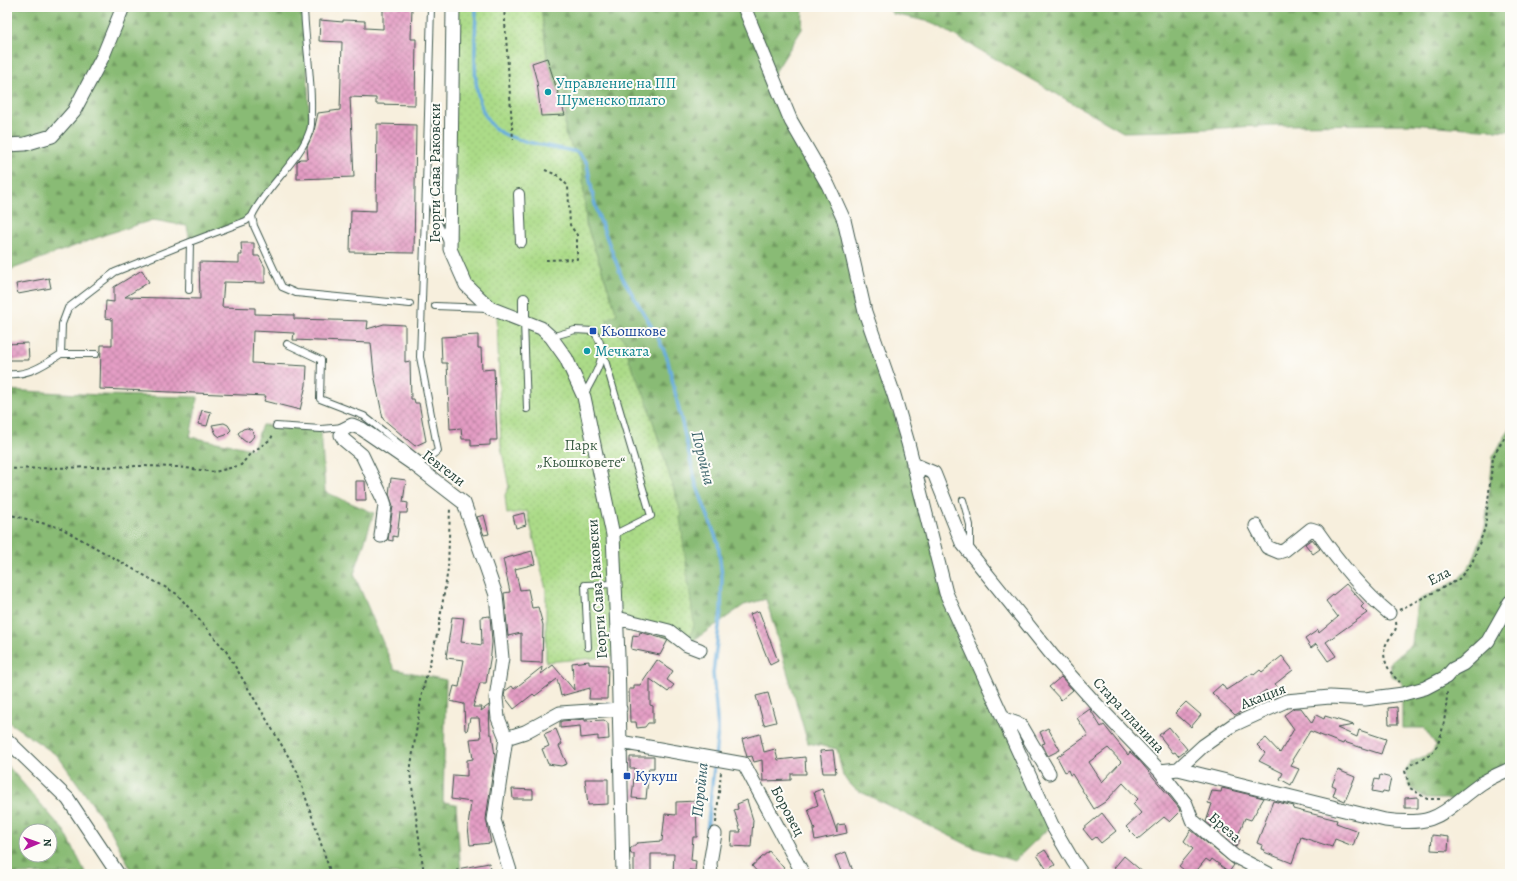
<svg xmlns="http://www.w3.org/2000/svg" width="1517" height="881" font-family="Alegreya,serif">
  <defs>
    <pattern id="forest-firs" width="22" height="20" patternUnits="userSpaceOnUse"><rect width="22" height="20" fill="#89bb74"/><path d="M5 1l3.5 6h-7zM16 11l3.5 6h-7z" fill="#6f9960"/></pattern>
    <pattern id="park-dots" width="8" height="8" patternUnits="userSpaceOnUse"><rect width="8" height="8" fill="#acdb88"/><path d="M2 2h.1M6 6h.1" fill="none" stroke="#94bd76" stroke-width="1.8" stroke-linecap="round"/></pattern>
    <pattern id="building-cross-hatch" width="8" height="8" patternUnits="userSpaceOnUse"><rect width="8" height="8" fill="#e49dc4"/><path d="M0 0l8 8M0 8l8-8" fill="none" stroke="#b881a0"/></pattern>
  </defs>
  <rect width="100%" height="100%" fill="#fdfcf7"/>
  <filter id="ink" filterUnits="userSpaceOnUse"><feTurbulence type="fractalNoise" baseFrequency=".025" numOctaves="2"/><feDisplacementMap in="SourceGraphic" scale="8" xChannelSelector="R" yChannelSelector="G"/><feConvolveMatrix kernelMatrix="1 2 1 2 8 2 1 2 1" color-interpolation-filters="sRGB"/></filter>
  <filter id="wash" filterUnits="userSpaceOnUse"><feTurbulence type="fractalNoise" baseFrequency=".012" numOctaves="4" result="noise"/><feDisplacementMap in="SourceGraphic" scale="16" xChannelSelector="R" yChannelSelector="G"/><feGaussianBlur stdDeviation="0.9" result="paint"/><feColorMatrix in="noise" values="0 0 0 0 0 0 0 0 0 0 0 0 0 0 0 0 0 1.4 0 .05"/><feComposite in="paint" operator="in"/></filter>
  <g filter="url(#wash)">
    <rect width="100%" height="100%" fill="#f7efdd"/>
    <path fill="url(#forest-firs)" stroke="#547c54" fill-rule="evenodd" d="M 7,7 L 304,7 L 310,129 L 296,154 L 252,216 L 190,242 L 187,226 L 153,220 L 107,234 L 7,271 Z
      M 541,7 L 803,7 L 802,29 L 772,77 L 828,185 L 946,593 L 1052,825 L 1014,861 L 972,847 L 855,789 L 843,776 L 837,749 L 808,743 L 766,599 L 744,605 L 687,645 L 680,517 L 682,516 L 646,399 L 629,360 L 626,342 L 606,320 L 617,314 L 586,224 L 582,164 L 565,135 L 565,115 L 547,58 Z
      M 887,7 L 1510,7 L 1510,131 L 1409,124 L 1275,125 L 1169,131 L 1123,132 L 931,22 L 893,14 Z
      M 7,390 L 99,395 L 198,397 L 190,437 L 253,449 L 262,425 L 321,429 L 325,492 L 374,513 L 354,574 L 394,669 L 446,680 L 443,802 L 456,804 L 461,874 L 133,874 L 110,829 L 58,756 L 7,721 Z
      M 1510,428 L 1510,769 L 1461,799 L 1427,799 L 1410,788 L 1405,771 L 1411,762 L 1432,753 L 1436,745 L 1424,728 L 1402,728 L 1402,683 L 1392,676 L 1389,663 L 1412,644 L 1417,601 L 1458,580 L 1472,563 L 1485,528 L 1493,457 Z
      M 7,765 L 65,832 L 86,874 L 7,874 ZM 26,831 L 50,831 L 50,855 L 26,855 Z"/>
    <path fill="url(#park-dots)" stroke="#668c5e" d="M 453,7 L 541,7 L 547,58 L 565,115 L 565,135 L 582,164 L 586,224 L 617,314 L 606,320 L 626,342 L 629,360 L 646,399 L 682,516 L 680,517 L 694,625 L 687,645 L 617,618 L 618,656 L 546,662 L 546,589 L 527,511 L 507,514 L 505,495 L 509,487 L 501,447 L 497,313 L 466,285 L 450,249 Z"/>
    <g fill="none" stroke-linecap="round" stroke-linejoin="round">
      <path stroke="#67addd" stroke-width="3.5" d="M 476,7 C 476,42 466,115 502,133 C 521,143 556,147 577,152 L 587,163 L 593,197 L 598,215 L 621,275 L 656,334 L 667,357 L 696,484 L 718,543 L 722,577 L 721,611 L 713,673 L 718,730 L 707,831"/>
    </g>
    <g id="blocks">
      <path fill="url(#building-cross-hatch)" fill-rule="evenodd" d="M 383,7 L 412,7 L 411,39 L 416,39 L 415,105 L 376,104 L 376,98 L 350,97 L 354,177 L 297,179 L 297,162 L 300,159 L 308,159 L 307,147 L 314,131 L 318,113 L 340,110 L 342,42 L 319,41 L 320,20 L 343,22 L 343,20 L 365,21 L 365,28 L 383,29 Z
        M 547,58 L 565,115 L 541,116 L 537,82 L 532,63 Z
        M 377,124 L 416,125 L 414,253 L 350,252 L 351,210 L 376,211 Z
        M 241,243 L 254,243 L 254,256 L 259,256 L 265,267 L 265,283 L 224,282 L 222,307 L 255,308 L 255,314 L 294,315 L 294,319 L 368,321 L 367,329 L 384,324 L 405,325 L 405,362 L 410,361 L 411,399 L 414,399 L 415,403 L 419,403 L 426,441 L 415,446 L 383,419 L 374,374 L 371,343 L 293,340 L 294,333 L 253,331 L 252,363 L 307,366 L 306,385 L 300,410 L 264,401 L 266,396 L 100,389 L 101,345 L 112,345 L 112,319 L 105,318 L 106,301 L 114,302 L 114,287 L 142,270 L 149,282 L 125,297 L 200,299 L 199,262 L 239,263 L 239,255 L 242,255 Z
        M 49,278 L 51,288 L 18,294 L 16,284 Z
        M 478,335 L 478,348 L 481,348 L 482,370 L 494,369 L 497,440 L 490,440 L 490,445 L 471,446 L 471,439 L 462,439 L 461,428 L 450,429 L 447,363 L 442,363 L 441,337 Z
        M 28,343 L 29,360 L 7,360 L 7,344 Z
        M 202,410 L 211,412 L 207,426 L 198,424 Z
        M 224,423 L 228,425 L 231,430 L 226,435 L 220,437 L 216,434 L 212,425 Z
        M 247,428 L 252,430 L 254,436 L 250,441 L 246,442 L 242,439 L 238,433 L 243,429 Z
        M 391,478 L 406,480 L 403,502 L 408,503 L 407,513 L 400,513 L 397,537 L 393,536 L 393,541 L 388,540 L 393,506 L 389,494 Z
        M 356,481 L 365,481 L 366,500 L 356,500 Z
        M 524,513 L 526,525 L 516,528 L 513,516 Z
        M 484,515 L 489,534 L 484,535 L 477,517 Z
        M 1312,539 L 1320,549 L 1313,554 L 1305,544 Z
        M 532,551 L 535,564 L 515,569 L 520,590 L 528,589 L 532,608 L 538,607 L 543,625 L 542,663 L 521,662 L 521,633 L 508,636 L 504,593 L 510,592 L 503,559 Z
        M 1346,584 L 1364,604 L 1361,607 L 1367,613 L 1326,642 L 1336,656 L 1328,661 L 1316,644 L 1311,648 L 1305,639 L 1318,630 L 1319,633 L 1338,617 L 1326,601 Z
        M 759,611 L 778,661 L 770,665 L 750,614 Z
        M 490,616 L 492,642 L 491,654 L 486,683 L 480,683 L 473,707 L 482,707 L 481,711 L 489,705 L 490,734 L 492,734 L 495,756 L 486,819 L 491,843 L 470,845 L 468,827 L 471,802 L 451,799 L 453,775 L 467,776 L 467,760 L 473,759 L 470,739 L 481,738 L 479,718 L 470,718 L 467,731 L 465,730 L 464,704 L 450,701 L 454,686 L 459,687 L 464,660 L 446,658 L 452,617 L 464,618 L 461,642 L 482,645 L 481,617 Z
        M 640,632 L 668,640 L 660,655 L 631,649 L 633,635 L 639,636 Z
        M 1282,656 L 1293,670 L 1275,684 L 1282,693 L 1277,696 L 1273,698 L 1266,690 L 1242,708 L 1244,710 L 1235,715 L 1212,693 L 1222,684 L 1226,690 L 1253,673 L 1254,675 L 1260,670 L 1262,672 Z
        M 657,660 L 673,671 L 667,680 L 674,685 L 668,692 L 650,679 L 650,705 L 653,706 L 653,723 L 648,723 L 645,727 L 637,728 L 636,722 L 630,722 L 629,689 L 634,689 L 634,685 L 640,685 Z
        M 589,661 L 589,664 L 608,665 L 607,699 L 589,699 L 590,688 L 561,696 L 557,679 L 535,696 L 533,694 L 514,709 L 504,696 L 505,691 L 512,686 L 514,689 L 542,667 L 541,674 L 553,665 L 574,690 L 572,663 Z
        M 1061,677 L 1073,690 L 1061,700 L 1049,687 Z
        M 768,693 L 776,722 L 764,725 L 756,696 Z
        M 1186,702 L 1201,715 L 1191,727 L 1175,713 Z
        M 1397,707 L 1398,724 L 1389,724 L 1388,708 Z
        M 1294,708 L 1301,708 L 1312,723 L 1316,715 L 1324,719 L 1325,716 L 1354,725 L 1337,728 L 1357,737 L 1359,730 L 1386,739 L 1381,754 L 1344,742 L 1343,744 L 1310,731 L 1292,760 L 1294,761 L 1291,766 L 1299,769 L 1291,785 L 1280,779 L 1283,773 L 1259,761 L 1265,753 L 1257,745 L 1266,738 L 1280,753 L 1294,729 L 1284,715 Z
        M 1090,709 L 1101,727 L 1104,725 L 1128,755 L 1130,752 L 1139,760 L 1179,808 L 1180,812 L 1170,822 L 1164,817 L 1138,839 L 1126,827 L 1141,813 L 1133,804 L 1138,799 L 1123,783 L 1105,802 L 1094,809 L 1072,774 L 1070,775 L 1068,770 L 1065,772 L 1057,757 L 1088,735 L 1077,718 ZM 1108,748 L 1121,762 L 1102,782 L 1089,762 Z
        M 585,719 L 585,721 L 604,720 L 608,723 L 609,739 L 598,740 L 598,736 L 581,738 L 580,726 L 560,728 L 560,722 L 562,721 Z
        M 1169,727 L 1187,749 L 1178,756 L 1175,752 L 1173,753 L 1159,735 Z
        M 1048,728 L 1060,750 L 1048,756 L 1042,744 L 1045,743 L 1040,732 Z
        M 556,729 L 562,744 L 559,746 L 567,764 L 561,766 L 548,764 L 542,749 L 549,746 L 544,734 Z
        M 760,734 L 764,752 L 775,749 L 778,760 L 805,757 L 806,774 L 791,774 L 791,780 L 763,781 L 762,760 L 754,762 L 752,756 L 747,757 L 742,739 Z
        M 833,750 L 836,773 L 823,773 L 820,751 Z
        M 630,757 L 654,757 L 654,768 L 649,768 L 646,799 L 632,798 L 635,768 L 630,768 Z
        M 1338,770 L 1355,777 L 1345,801 L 1333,796 L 1336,787 L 1332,785 Z
        M 1380,775 L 1391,778 L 1388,792 L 1383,791 L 1382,793 L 1372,791 L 1375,779 L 1379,780 Z
        M 585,779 L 608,779 L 608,804 L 588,805 Z
        M 1222,788 L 1264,798 L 1251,820 L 1245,818 L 1237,838 L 1240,840 L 1236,847 L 1206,822 L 1212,804 L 1208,803 L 1212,791 L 1221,792 Z
        M 512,789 L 533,790 L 533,799 L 513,799 Z
        M 822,789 L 837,832 L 837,825 L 845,824 L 847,833 L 815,840 L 813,830 L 815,830 L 808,809 L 818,805 L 814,792 Z
        M 1418,797 L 1418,808 L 1405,808 L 1405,798 Z
        M 747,800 L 753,820 L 751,847 L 731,846 L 732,832 L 741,832 L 734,810 L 738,809 L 737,804 Z
        M 696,801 L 697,837 L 693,837 L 691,860 L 696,861 L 695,871 L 689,870 L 689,874 L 673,874 L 674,854 L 651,854 L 651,874 L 634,874 L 634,854 L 631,854 L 630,849 L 637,843 L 662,841 L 665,814 L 676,815 L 676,802 Z
        M 1273,801 L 1294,806 L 1293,809 L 1337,820 L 1336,823 L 1358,831 L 1353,846 L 1335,839 L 1332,847 L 1301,837 L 1292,863 L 1264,852 L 1265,850 L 1261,849 L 1262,845 L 1257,843 Z
        M 1102,813 L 1116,831 L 1101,843 L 1096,837 L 1092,840 L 1083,829 Z
        M 1191,830 L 1234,865 L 1229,872 L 1212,859 L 1210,862 L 1206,859 L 1194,874 L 1189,874 L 1179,866 L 1193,849 L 1184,841 Z
        M 1432,835 L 1449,837 L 1448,851 L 1431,850 Z
        M 1045,850 L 1055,865 L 1047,870 L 1037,855 Z
        M 769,851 L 789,874 L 759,874 L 752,866 Z
        M 846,852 L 854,874 L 842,874 L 835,856 Z
        M 1124,856 L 1145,874 L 1121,874 L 1114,868 Z
        M 489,863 L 491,874 L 457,874 L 457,869 Z"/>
    </g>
  </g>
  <g filter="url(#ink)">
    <use href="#blocks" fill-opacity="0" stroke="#3f584d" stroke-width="1"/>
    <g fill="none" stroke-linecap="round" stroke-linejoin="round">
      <defs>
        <path id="service" d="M 431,7 L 426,186 L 436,219 L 447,242
          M 252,216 C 266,186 300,161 310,130 C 312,124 311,117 311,111 C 312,76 305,42 304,7
          M 189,290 L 190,242 L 246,221 L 252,216 L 254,226 L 282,287 L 296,293 L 410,304
          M 435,306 L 488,308
          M 524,321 L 527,409
          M 551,337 L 575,330 L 593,331 C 612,352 595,374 584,395
          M 287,344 L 321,360 L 320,399 L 364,416 L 422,462 L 438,451 L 420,357 L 426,186
          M 602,350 L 651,516 L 613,535
          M 96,354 L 61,354 L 62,324 L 68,308 L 115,272 L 190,242
          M 7,374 C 28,376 44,365 61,354
          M 276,426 L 321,429 L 344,427
          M 963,500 L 970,525 L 970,552
          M 588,647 L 585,585 L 615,584"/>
        <path id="pedestrian" d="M 519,194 L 521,242
          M 524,299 L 524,321"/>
        <path id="minor" d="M 453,7 L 450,249 L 466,285 L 490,308 L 541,328 L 551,337 L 566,358 L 584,397 L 613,535 L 618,656 L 623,874
          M 744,7 L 791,121 L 828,185 L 844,220 L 865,312 L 894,395 L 908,443 L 946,593 L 1052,825 L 1073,861 L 1082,874
          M 7,145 L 25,144 L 52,136 L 74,111 L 103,56 L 123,7
          M 913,464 L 934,473 L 962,543 L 1052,655 L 1097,705 L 1160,771 L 1178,769 L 1385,820 C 1440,827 1441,812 1482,783 C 1491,777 1501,773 1510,769
          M 1256,526 L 1267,547 L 1279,552 L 1285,550 L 1311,529 L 1317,531 C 1338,561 1360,589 1389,613
          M 381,536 L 385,505 L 383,499 L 362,455 L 344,440 L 341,435 L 342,430 L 352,425 L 362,429 L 416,466 L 464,503 L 496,595 L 502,658 L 496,698 L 498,718 L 506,738
          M 617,618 L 669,631 L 687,645 L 700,650
          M 1004,719 L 1021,725 L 1049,773
          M 506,738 L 494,820 L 511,874
          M 506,738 L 525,732 L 560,713 L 620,709
          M 7,740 L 68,799 L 118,874
          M 620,742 L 744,764 L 803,874
          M 1178,769 L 1203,746 L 1233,725 L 1286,701 L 1330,697 L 1365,699 L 1403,694 L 1425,688 L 1446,677 L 1453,669 L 1463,664 L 1488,641 L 1510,602
          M 1160,771 L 1186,804 L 1192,820 L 1234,856 L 1269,874
          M 711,874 L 710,863 L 715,834"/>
      </defs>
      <use href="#service" stroke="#3f584d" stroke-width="8"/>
      <use href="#pedestrian" stroke="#3f584d" stroke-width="12"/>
      <use href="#minor" stroke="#3f584d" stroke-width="15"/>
      <path stroke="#3f584d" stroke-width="2" stroke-dasharray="3 3" stroke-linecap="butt" d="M 504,7 L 513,140
        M 545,170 L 557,175 L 568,186 L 570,225 L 577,235 L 577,259 L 546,260
        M 7,469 L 141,466 L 178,467 L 215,472 L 241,465 L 250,454 L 271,439 L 273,434
        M 7,514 L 61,528 L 177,594 L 226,651 L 297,771 L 331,874
        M 1399,610 L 1458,580 L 1472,563 L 1485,528 L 1493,457 L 1510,428
        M 1396,622 C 1398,633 1388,637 1385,647 C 1381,660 1391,675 1400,682
        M 1440,799 L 1427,799 L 1410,788 L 1405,771 C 1413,760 1420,762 1431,754 C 1443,744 1447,705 1447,691
        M 716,823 L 721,772
        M 424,874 L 410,772 L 422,693 L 438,631 L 448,569 L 450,508"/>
      <use href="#service" stroke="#fff" stroke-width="6"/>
      <use href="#pedestrian" stroke="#fff" stroke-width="10"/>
      <use href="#minor" stroke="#fff" stroke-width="13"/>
    </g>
  </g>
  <g fill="#0f9aa8" stroke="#fdfcf7" stroke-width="1.5">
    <circle cx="548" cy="92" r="4"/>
    <circle cx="587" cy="351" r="4"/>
  </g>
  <g fill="#1a4fb4" stroke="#fdfcf7" stroke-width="1.5">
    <rect x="589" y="327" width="8" height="8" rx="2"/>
    <rect x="623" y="772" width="8" height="8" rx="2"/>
  </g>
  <g text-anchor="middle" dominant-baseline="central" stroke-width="4" stroke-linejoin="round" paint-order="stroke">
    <g font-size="15" fill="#0d838f" stroke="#fdfcf7" text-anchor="start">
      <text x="556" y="83">Управление на ПП<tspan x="556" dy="17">Шуменско плато</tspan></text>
      <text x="595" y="351">Мечката</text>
    </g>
    <g font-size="15" fill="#1f3d34" stroke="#fdfcf7">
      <text transform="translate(435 173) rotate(-90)">Георги Сава Раковски</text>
      <text transform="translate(444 468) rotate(37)">Гевгели</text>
      <text transform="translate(1439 576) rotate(-28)">Ела</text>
      <text transform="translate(597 589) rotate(-94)">Георги Сава Раковски</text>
      <text transform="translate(1263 696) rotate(-21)">Акация</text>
      <text transform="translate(1129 715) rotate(47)">Стара планина</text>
      <text transform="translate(788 811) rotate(62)">Боровец</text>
      <text transform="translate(1225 827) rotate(41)">Бреза</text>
    </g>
    <g font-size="15" fill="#164399" stroke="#fdfcf7" text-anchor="start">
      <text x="601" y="331">Кьошкове</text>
      <text x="635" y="776">Кукуш</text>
    </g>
    <g font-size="15" fill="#3b5d45" stroke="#fdfcf7">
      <text x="581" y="445">Парк<tspan x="581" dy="17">„Кьошковете“</tspan></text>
    </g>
    <g font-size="16" font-style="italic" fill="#355f67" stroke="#fdfcf7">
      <text transform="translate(703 458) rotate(76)">Поройна</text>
      <text transform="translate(700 790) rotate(-84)">Поройна</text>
    </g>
  </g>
  <rect width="1517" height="881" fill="none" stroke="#fdfcf7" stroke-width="24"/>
  <g transform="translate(38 843) rotate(88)"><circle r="19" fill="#fdfcf7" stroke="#a4b0a9"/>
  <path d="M0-3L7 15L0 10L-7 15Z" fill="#b5179e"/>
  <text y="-6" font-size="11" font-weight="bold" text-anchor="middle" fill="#1f3d34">N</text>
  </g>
</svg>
